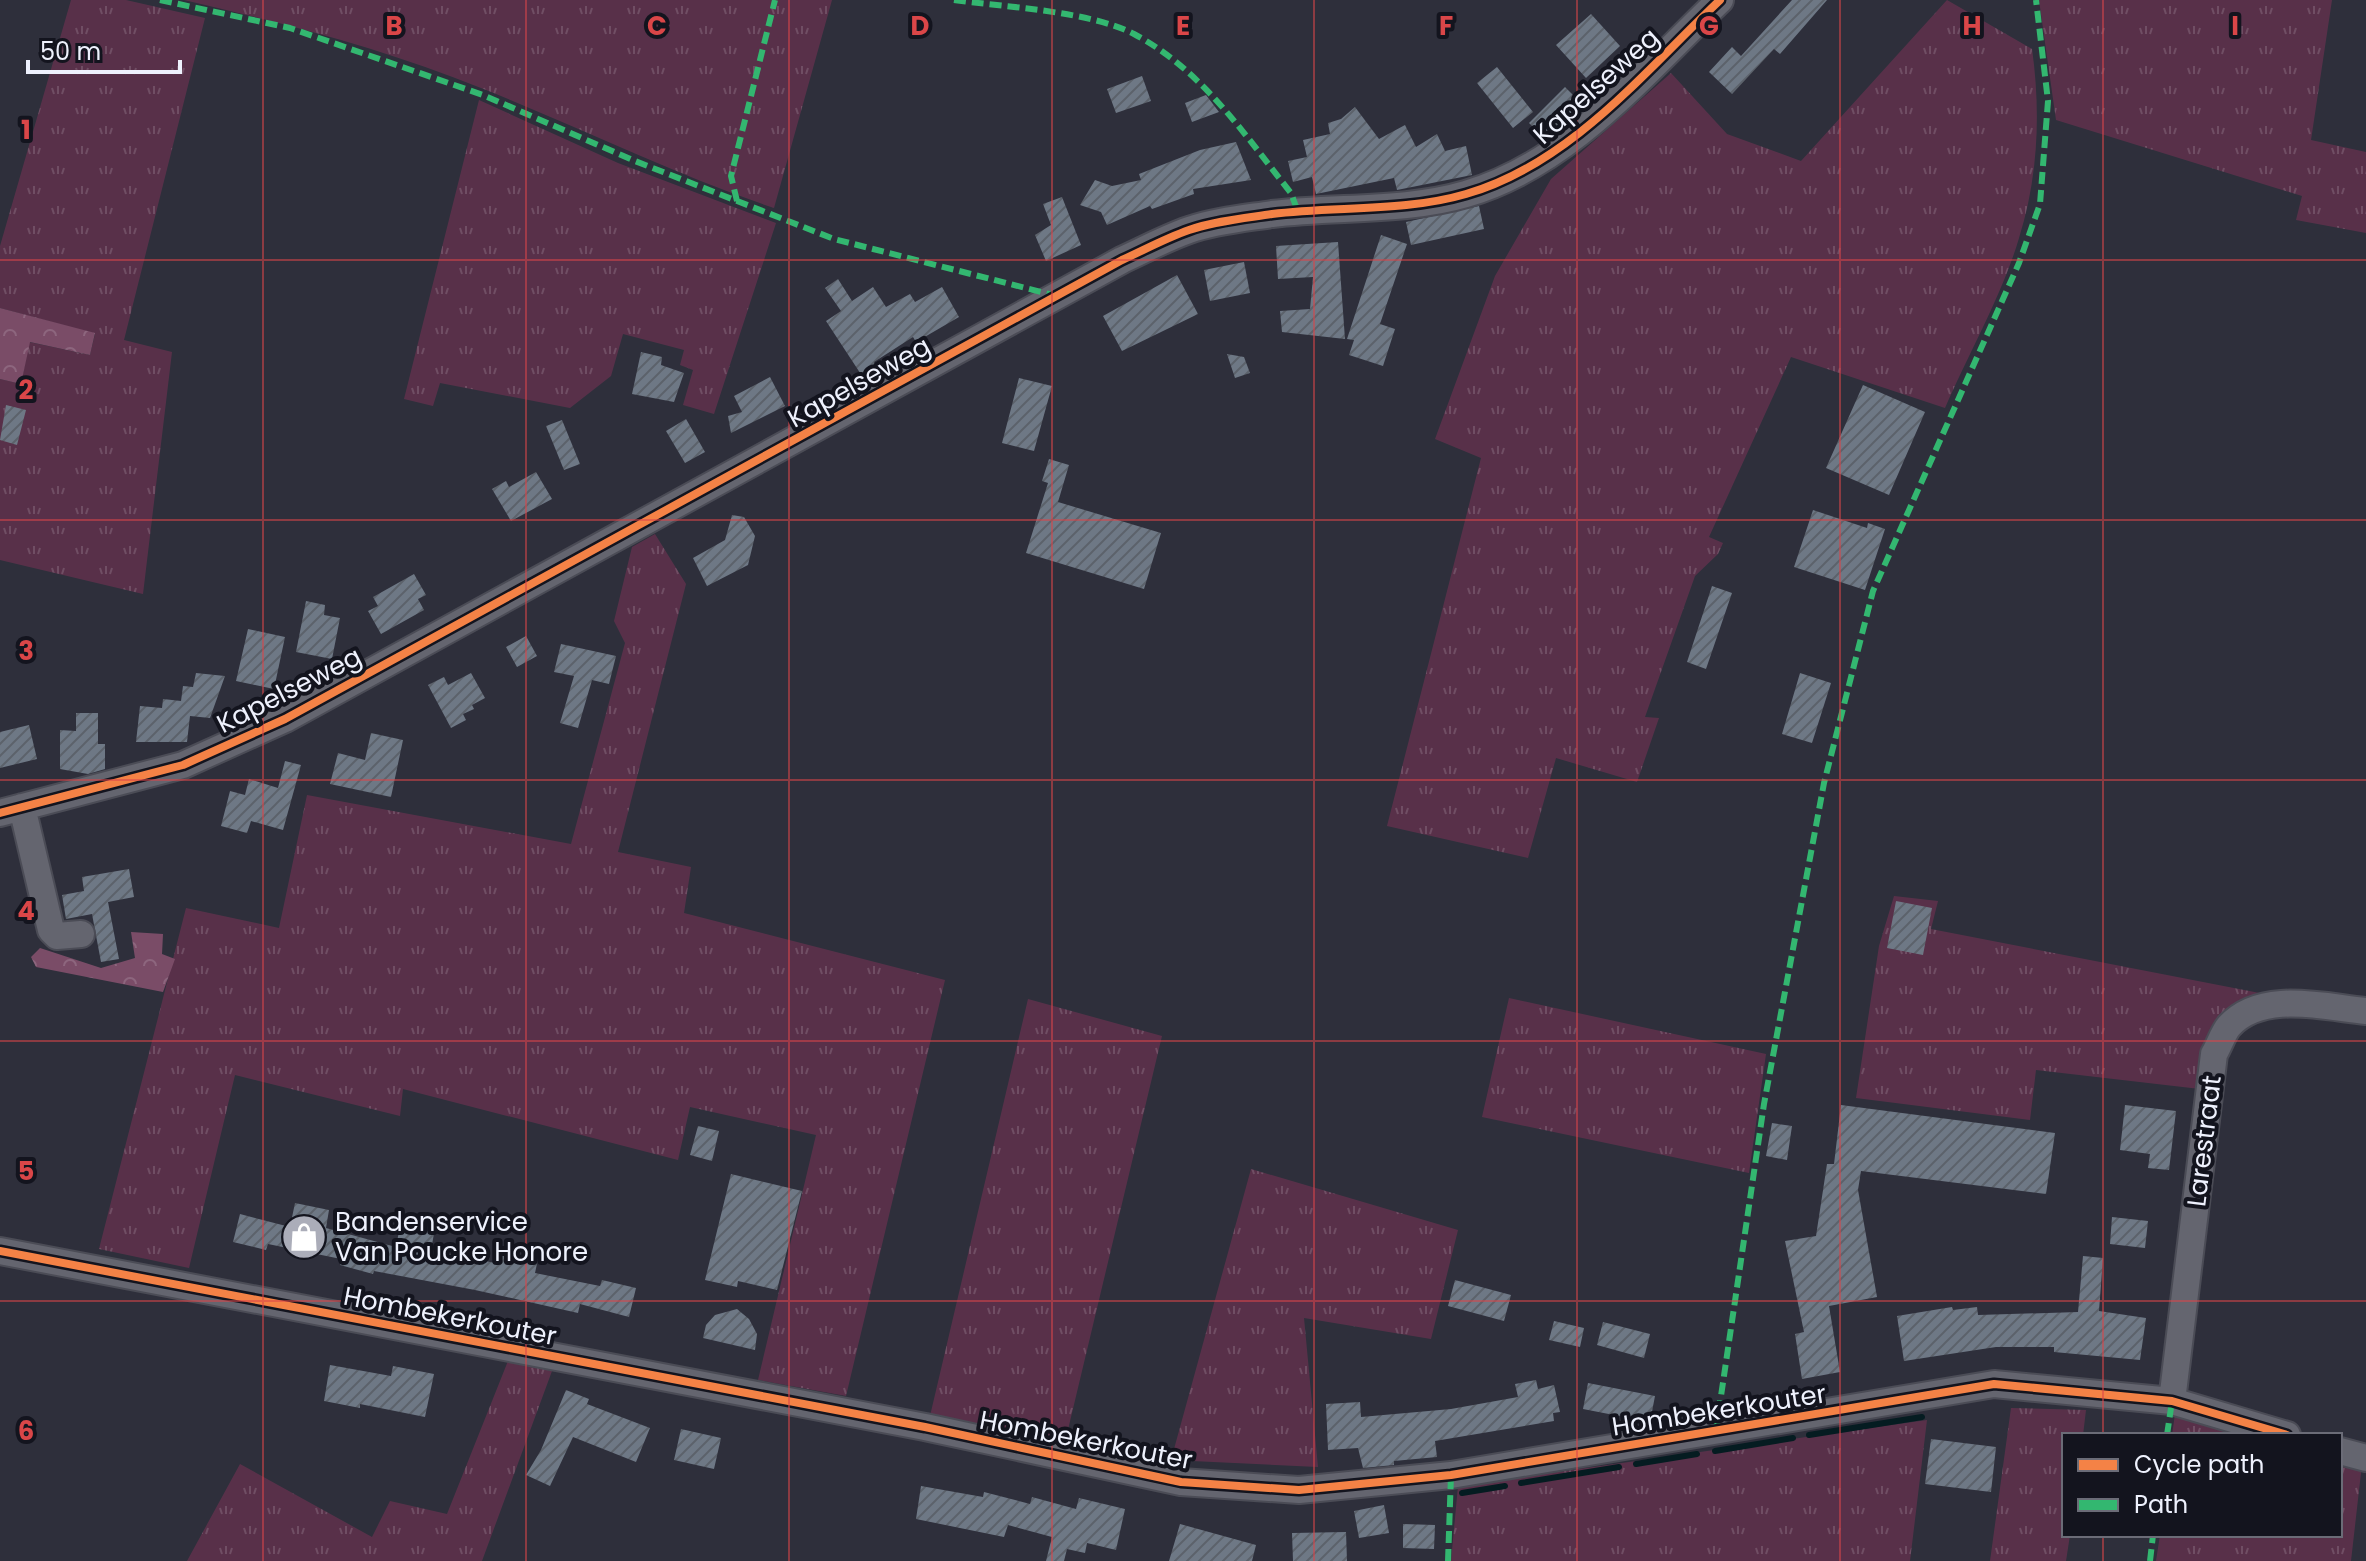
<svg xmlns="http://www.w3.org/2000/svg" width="2366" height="1561" font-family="Poppins,sans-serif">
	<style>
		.grass { fill: url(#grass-tufts) }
		.forest { fill: url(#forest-crowns) }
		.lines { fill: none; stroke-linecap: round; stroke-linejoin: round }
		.stream { stroke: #051c21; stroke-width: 6 }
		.building { fill: url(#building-hatch) }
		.minor-casing { stroke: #4b4c56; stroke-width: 30 }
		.minor { stroke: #64656f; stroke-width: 26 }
		.quiet { stroke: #33b770; stroke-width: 6; stroke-dasharray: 12 6; stroke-linecap: butt }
		.cycleway-casing { stroke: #13141e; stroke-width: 13 }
		.cycleway { stroke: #f48246; stroke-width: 8 }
		.grid { fill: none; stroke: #da4648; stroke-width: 2; stroke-opacity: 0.55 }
		.labels { text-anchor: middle; stroke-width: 8; stroke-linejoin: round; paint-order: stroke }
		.street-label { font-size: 26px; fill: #eef1fd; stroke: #13141e }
		.poi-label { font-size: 26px; fill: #eef1fd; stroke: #13141e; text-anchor: start }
		.grid-label { font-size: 26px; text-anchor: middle; font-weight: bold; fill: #da4648; stroke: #13141e; stroke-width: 8; stroke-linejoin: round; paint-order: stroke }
	</style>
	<defs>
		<pattern id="grass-tufts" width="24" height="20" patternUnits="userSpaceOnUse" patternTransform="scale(2)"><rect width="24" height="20" fill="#583049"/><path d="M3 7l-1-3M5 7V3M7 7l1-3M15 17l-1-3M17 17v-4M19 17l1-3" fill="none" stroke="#704e64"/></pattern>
		<pattern id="forest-crowns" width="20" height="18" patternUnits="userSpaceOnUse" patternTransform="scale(2)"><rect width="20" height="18" fill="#7a4c67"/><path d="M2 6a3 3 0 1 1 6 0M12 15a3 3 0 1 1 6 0" fill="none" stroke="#8d667e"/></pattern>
		<pattern id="building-hatch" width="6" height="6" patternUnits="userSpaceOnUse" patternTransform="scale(2)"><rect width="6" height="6" fill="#6e7885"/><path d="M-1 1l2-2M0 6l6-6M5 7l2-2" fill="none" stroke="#5c626b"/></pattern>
	</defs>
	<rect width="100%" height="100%" fill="#2e2f3b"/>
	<path class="grass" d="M 71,0 L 126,0 L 205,18 L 124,340 L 172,352 L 143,594 L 0,560 L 0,379 L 21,384 L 29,342 L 90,355 L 95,334 L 0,308 L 0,246 Z
		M 184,0 L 832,0 L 774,208 C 673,174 579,127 481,88 C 385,49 284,23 184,0 Z
		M 1947,0 L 2032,49 C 2041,112 2038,178 2019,238 C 2003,293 1968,355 1945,408 L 1791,357 L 1709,537 L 1723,543 L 1718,554 L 1695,576 L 1645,717 L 1659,718 L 1637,782 L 1556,758 L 1528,858 L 1387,826 L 1481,458 L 1435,439 L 1495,276 L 1551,179 L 1671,73 L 1727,134 L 1801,161 Z
		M 2039,0 L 2332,0 L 2311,140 L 2366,152 L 2366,233 L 2296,220 L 2302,196 L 2056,120 Z
		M 479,100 L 618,163 L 776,223 L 714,414 L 683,405 L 693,370 L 680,365 L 684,350 L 623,334 L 611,376 L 570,408 L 440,383 L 433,406 L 404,399 Z
		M 655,534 L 686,584 L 618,852 L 691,867 L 684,913 L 945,980 L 846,1396 L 758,1380 L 816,1135 L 690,1107 L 678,1160 L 403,1089 L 400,1116 L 235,1075 L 189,1268 L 99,1249 L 186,908 L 279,928 L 307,795 L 571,844 L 625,643 L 614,621 L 632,547 Z
		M 1894,896 L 1938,901 L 1931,929 L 2275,996 L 2250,1005 L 2200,1089 L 2036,1070 L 2030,1120 L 1856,1098 L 1879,946 Z
		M 1509,998 L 1766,1054 L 1749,1173 L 1482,1117 Z
		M 1028,999 L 1162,1036 L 1066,1438 L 930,1416 Z
		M 1251,1169 L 1458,1230 L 1431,1339 L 1304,1318 L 1318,1467 L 1171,1460 Z
		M 508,1361 L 552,1371 L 482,1561 L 187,1561 L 240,1464 L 372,1537 L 390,1501 L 447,1514 Z
		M 2011,1408 L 2086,1410 L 2083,1435 L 2064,1435 L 2064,1535 L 2070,1535 L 2066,1561 L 1990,1561 Z
		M 2175,1414 L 2254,1435 L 2172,1435 Z
		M 1927,1420 L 1910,1561 L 1451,1561 L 1458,1486 Z
		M 2340,1458 L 2362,1464 L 2351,1561 L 2156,1561 L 2160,1535 L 2340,1535 Z"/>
	<path class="forest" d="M 0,308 L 95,333 L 90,355 L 30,342 L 21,384 L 0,379 Z
		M 131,932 L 163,934 L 162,954 L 175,959 L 163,992 L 36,967 L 31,957 L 40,948 L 101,968 L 135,958 Z"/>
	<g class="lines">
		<path class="stream" d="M 1809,1435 L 1922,1417
			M 1715,1451 L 1793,1438
			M 1636,1464 L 1697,1454
			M 1521,1483 L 1619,1467
			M 1462,1493 L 1505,1486"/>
	</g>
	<path class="building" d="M 1792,0 L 1827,0 L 1780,54 L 1774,49 L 1732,94 L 1709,72 L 1732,47 L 1741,56 Z
		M 1591,14 L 1620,46 L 1586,78 L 1556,45 Z
		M 1497,67 L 1533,112 L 1513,128 L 1477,83 Z
		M 1142,76 L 1151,101 L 1116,113 L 1107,89 Z
		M 1565,87 L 1582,104 L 1544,138 L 1529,123 Z
		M 1206,95 L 1219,112 L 1192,122 L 1185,103 Z
		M 1355,107 L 1379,139 L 1405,125 L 1416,147 L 1437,134 L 1445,151 L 1466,146 L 1472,175 L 1397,190 L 1394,178 L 1316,194 L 1312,177 L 1293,182 L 1288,161 L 1307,157 L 1303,140 L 1330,134 L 1328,123 L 1341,119 Z
		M 1236,142 L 1251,180 L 1193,189 L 1194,194 L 1152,209 L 1150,206 L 1107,225 L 1101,212 L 1080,205 L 1095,180 L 1112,186 L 1141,180 L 1139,174 L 1200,150 Z
		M 1062,197 L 1081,245 L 1046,261 L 1035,235 L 1051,225 L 1043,204 Z
		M 1479,206 L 1484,229 L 1411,245 L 1406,222 Z
		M 1381,235 L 1407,244 L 1380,324 L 1395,329 L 1383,366 L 1349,355 L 1354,340 L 1347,339 Z
		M 1338,242 L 1345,339 L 1282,332 L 1280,311 L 1310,309 L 1313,277 L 1278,279 L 1276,246 Z
		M 1244,262 L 1250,293 L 1210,301 L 1204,270 Z
		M 1177,275 L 1198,314 L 1122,351 L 1103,316 Z
		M 838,279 L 852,301 L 873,287 L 886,307 L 910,294 L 915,302 L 942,287 L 959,317 L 916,342 L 913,337 L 874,362 L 881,374 L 866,382 L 826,321 L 841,311 L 825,288 Z
		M 641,352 L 662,357 L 661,365 L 684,373 L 674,402 L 632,394 Z
		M 1227,354 L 1244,357 L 1250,373 L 1235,378 Z
		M 770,377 L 785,406 L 731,433 L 728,416 L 742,412 L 734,396 Z
		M 1019,378 L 1052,386 L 1034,451 L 1002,443 Z
		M 1863,385 L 1925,412 L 1889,495 L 1826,468 Z
		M 6,405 L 26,410 L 17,445 L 0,440 Z
		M 686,419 L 705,452 L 685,463 L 666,431 Z
		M 562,420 L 580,464 L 564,470 L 546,426 Z
		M 1049,459 L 1069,465 L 1058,502 L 1161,533 L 1144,589 L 1026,553 L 1048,483 L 1042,481 Z
		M 536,472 L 552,499 L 511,521 L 492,489 L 506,481 L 509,487 Z
		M 1813,510 L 1867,528 L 1868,523 L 1885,529 L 1865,590 L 1794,567 Z
		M 732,515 L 744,517 L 755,536 L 748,565 L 707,586 L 693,558 L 725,540 Z
		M 414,574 L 426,595 L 418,599 L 424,610 L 381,634 L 368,611 L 378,606 L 373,597 Z
		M 1712,586 L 1732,593 L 1706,669 L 1687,662 Z
		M 306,601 L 325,605 L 324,615 L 340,618 L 332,659 L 296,652 Z
		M 248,629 L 285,637 L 274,689 L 236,681 Z
		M 526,636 L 537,656 L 517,667 L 506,647 Z
		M 561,644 L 616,656 L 609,684 L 592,680 L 578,728 L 560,723 L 574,676 L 554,672 Z
		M 196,673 L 225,676 L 210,718 L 190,716 L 187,742 L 136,742 L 140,706 L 162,708 L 163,699 L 181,701 L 183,686 L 193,687 Z
		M 471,673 L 485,698 L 472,705 L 474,709 L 463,714 L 466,720 L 451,728 L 428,685 L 444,677 L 448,685 Z
		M 1800,673 L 1831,683 L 1812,743 L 1782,734 Z
		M 76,713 L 98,713 L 98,744 L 105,744 L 105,769 L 88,774 L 60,769 L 60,730 L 76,731 Z
		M 29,725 L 37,759 L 0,768 L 0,732 Z
		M 371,733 L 403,740 L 391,797 L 330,784 L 338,753 L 365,760 Z
		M 285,761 L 301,765 L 283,830 L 251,821 L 247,833 L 221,826 L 230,791 L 245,795 L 249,779 L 278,788 Z
		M 129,869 L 134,897 L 108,902 L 119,959 L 101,962 L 92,914 L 66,919 L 62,895 L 84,891 L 82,877 Z
		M 1896,901 L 1932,908 L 1923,955 L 1887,948 Z
		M 1841,1105 L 2055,1133 L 2046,1194 L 1861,1171 L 1858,1190 L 1877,1297 L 1829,1306 L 1840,1372 L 1802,1379 L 1795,1334 L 1804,1332 L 1785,1241 L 1816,1236 L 1827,1164 L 1834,1164 Z
		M 2125,1105 L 2176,1111 L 2169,1170 L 2148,1168 L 2150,1154 L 2120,1150 Z
		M 1772,1123 L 1792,1126 L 1787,1160 L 1766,1156 Z
		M 698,1126 L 719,1131 L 712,1161 L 690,1155 Z
		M 731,1174 L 802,1191 L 777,1290 L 738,1281 L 737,1287 L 705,1280 Z
		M 295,1203 L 329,1210 L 326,1228 L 396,1247 L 401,1221 L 435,1228 L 431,1250 L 500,1264 L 503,1251 L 538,1259 L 535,1273 L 600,1286 L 602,1280 L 636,1288 L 629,1317 L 580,1304 L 578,1313 L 475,1290 L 374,1271 L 373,1274 L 340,1265 L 341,1259 L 268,1244 L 266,1250 L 233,1242 L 240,1214 L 290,1227 Z
		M 2112,1217 L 2148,1221 L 2145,1248 L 2110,1244 Z
		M 2083,1256 L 2103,1258 L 2099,1311 L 2146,1318 L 2140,1360 L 2054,1352 L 2054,1347 L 1996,1347 L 1904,1361 L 1897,1316 L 1952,1307 L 1953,1310 L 1977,1307 L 1978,1315 L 2078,1312 Z
		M 1455,1280 L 1511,1295 L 1504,1321 L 1448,1306 Z
		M 737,1309 L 749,1319 L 757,1334 L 755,1350 L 703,1338 L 706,1325 L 715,1315 Z
		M 1554,1321 L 1584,1328 L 1580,1347 L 1549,1340 Z
		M 1603,1322 L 1650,1334 L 1644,1358 L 1597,1345 Z
		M 330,1365 L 391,1376 L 393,1366 L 434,1374 L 425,1417 L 360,1404 L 360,1408 L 324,1401 Z
		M 1536,1380 L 1538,1389 L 1554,1385 L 1560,1412 L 1553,1413 L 1554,1421 L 1435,1441 L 1437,1457 L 1394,1461 L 1394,1465 L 1363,1468 L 1358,1448 L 1328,1450 L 1326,1404 L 1360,1402 L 1361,1417 L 1451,1409 L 1518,1397 L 1515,1384 Z
		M 1588,1383 L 1655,1396 L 1650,1422 L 1583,1409 Z
		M 566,1390 L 589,1399 L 587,1404 L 650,1428 L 636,1462 L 573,1437 L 550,1486 L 526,1475 L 541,1450 Z
		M 681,1429 L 721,1438 L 714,1469 L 674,1460 Z
		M 1931,1439 L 1996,1447 L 1991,1492 L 1925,1484 Z
		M 921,1486 L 983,1497 L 984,1492 L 1030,1504 L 1032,1497 L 1076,1509 L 1079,1498 L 1125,1509 L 1116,1550 L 1087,1543 L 1085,1553 L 1067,1549 L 1064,1561 L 1046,1561 L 1052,1537 L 1008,1525 L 1004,1537 L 916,1519 Z
		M 1384,1505 L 1389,1533 L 1359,1538 L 1354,1511 Z
		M 1180,1524 L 1256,1545 L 1252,1561 L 1169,1561 Z
		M 1403,1524 L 1435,1525 L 1434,1549 L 1403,1548 Z
		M 1346,1532 L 1347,1561 L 1293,1561 L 1292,1533 Z"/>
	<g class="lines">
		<g class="minor-casing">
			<path id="minor" d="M 22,807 L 51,930 L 57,936 L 81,934
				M 0,813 L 183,765 L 285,719 L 1122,260 C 1144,250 1166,238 1189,230 C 1214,221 1246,218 1272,214 C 1336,206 1405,212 1466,194 C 1570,164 1644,72 1720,0
				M 0,1251 L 925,1427 L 1181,1482 L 1299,1490 L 1451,1475 L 1994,1384 L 2172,1401 L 2287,1435
				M 2172,1401 L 2214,1054 C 2219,1046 2223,1033 2229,1026 C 2262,990 2324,1007 2366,1011
				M 2340,1451 L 2366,1458"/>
		</g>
		<use href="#minor" class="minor"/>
		<path class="quiet" d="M 160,0 L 290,28 L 483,95 L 635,161 L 834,239 L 1057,296
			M 954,0 C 1004,7 1090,11 1134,34 C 1202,70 1244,134 1291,193 L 1298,212
			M 737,201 L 731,176 L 775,0
			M 1716,1430 L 1764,1104 L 1824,783 L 1873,591 L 2019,263 L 2040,204 L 2048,101 L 2036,0
			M 2167,1435 L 2172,1401
			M 1448,1561 L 1451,1475
			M 2150,1561 L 2153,1535"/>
		<g class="cycleway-casing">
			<path id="cycleway" d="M 0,813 L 183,765 L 285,719 L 1122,260 C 1144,250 1166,238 1189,230 C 1214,221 1246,218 1272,214 C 1336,206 1405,212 1466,194 C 1570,164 1644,72 1720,0
				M 0,1251 L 925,1427 L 1181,1482 L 1299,1490 L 1451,1475 L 1994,1384 L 2172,1401 L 2287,1435"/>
		</g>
		<use href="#cycleway" class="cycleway"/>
	</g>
	<path class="grid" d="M 263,0 L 263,1561M 526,0 L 526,1561M 789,0 L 789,1561M 1052,0 L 1052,1561M 1314,0 L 1314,1561M 1577,0 L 1577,1561M 1840,0 L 1840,1561M 2103,0 L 2103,1435M 0,260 L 2366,260M 0,520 L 2366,520M 0,780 L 2366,780M 0,1041 L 2366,1041M 0,1301 L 2366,1301M 2103,1535 L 2103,1561"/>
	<defs>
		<g id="shop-disc" transform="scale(2.3)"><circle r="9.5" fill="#abadb9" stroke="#13141e"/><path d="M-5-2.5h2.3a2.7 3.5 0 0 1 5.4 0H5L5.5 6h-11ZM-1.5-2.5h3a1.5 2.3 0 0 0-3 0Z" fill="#fff"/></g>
	</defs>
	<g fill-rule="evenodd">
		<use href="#shop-disc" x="304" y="1237"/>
	</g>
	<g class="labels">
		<g class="street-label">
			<text transform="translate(1596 86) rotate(-42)" y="9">Kapelseweg</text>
			<text transform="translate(859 382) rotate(-29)" y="9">Kapelseweg</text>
			<text transform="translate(289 690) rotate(-27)" y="9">Kapelseweg</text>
			<text transform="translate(2204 1141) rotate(-83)" y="9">Larestraat</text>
			<text transform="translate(450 1316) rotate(11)" y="9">Hombekerkouter</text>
			<text transform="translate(1719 1410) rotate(-9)" y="9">Hombekerkouter</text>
			<text transform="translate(1086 1440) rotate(11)" y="9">Hombekerkouter</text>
		</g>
		<g class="poi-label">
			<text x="335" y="1231">Bandenservice<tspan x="335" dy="30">Van Poucke Honore</tspan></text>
		</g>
	</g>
	<g class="grid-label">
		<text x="394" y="35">B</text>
		<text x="657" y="35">C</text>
		<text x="920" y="35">D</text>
		<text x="1183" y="35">E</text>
		<text x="1446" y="35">F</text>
		<text x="1709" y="35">G</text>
		<text x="1972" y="35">H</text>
		<text x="2235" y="35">I</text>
		<text x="26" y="139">1</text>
		<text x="26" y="399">2</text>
		<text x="26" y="660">3</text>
		<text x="26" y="920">4</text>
		<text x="26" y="1180">5</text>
		<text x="26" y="1440">6</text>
	</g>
	<rect x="2062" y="1433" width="280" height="104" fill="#13141e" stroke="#6b6c77" stroke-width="2"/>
	<rect x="2078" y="1459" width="40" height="12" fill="#f48246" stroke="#6b6c77" stroke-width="2"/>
	<text x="2134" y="1473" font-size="24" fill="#eef1fd">Cycle path</text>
	<rect x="2078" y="1499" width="40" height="12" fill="#33b770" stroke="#6b6c77" stroke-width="2"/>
	<text x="2134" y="1513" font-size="24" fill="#eef1fd">Path</text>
	<path d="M28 60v12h152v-12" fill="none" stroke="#eef1fd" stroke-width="4"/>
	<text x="40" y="60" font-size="24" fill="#eef1fd" stroke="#13141e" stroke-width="6" paint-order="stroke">50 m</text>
</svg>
